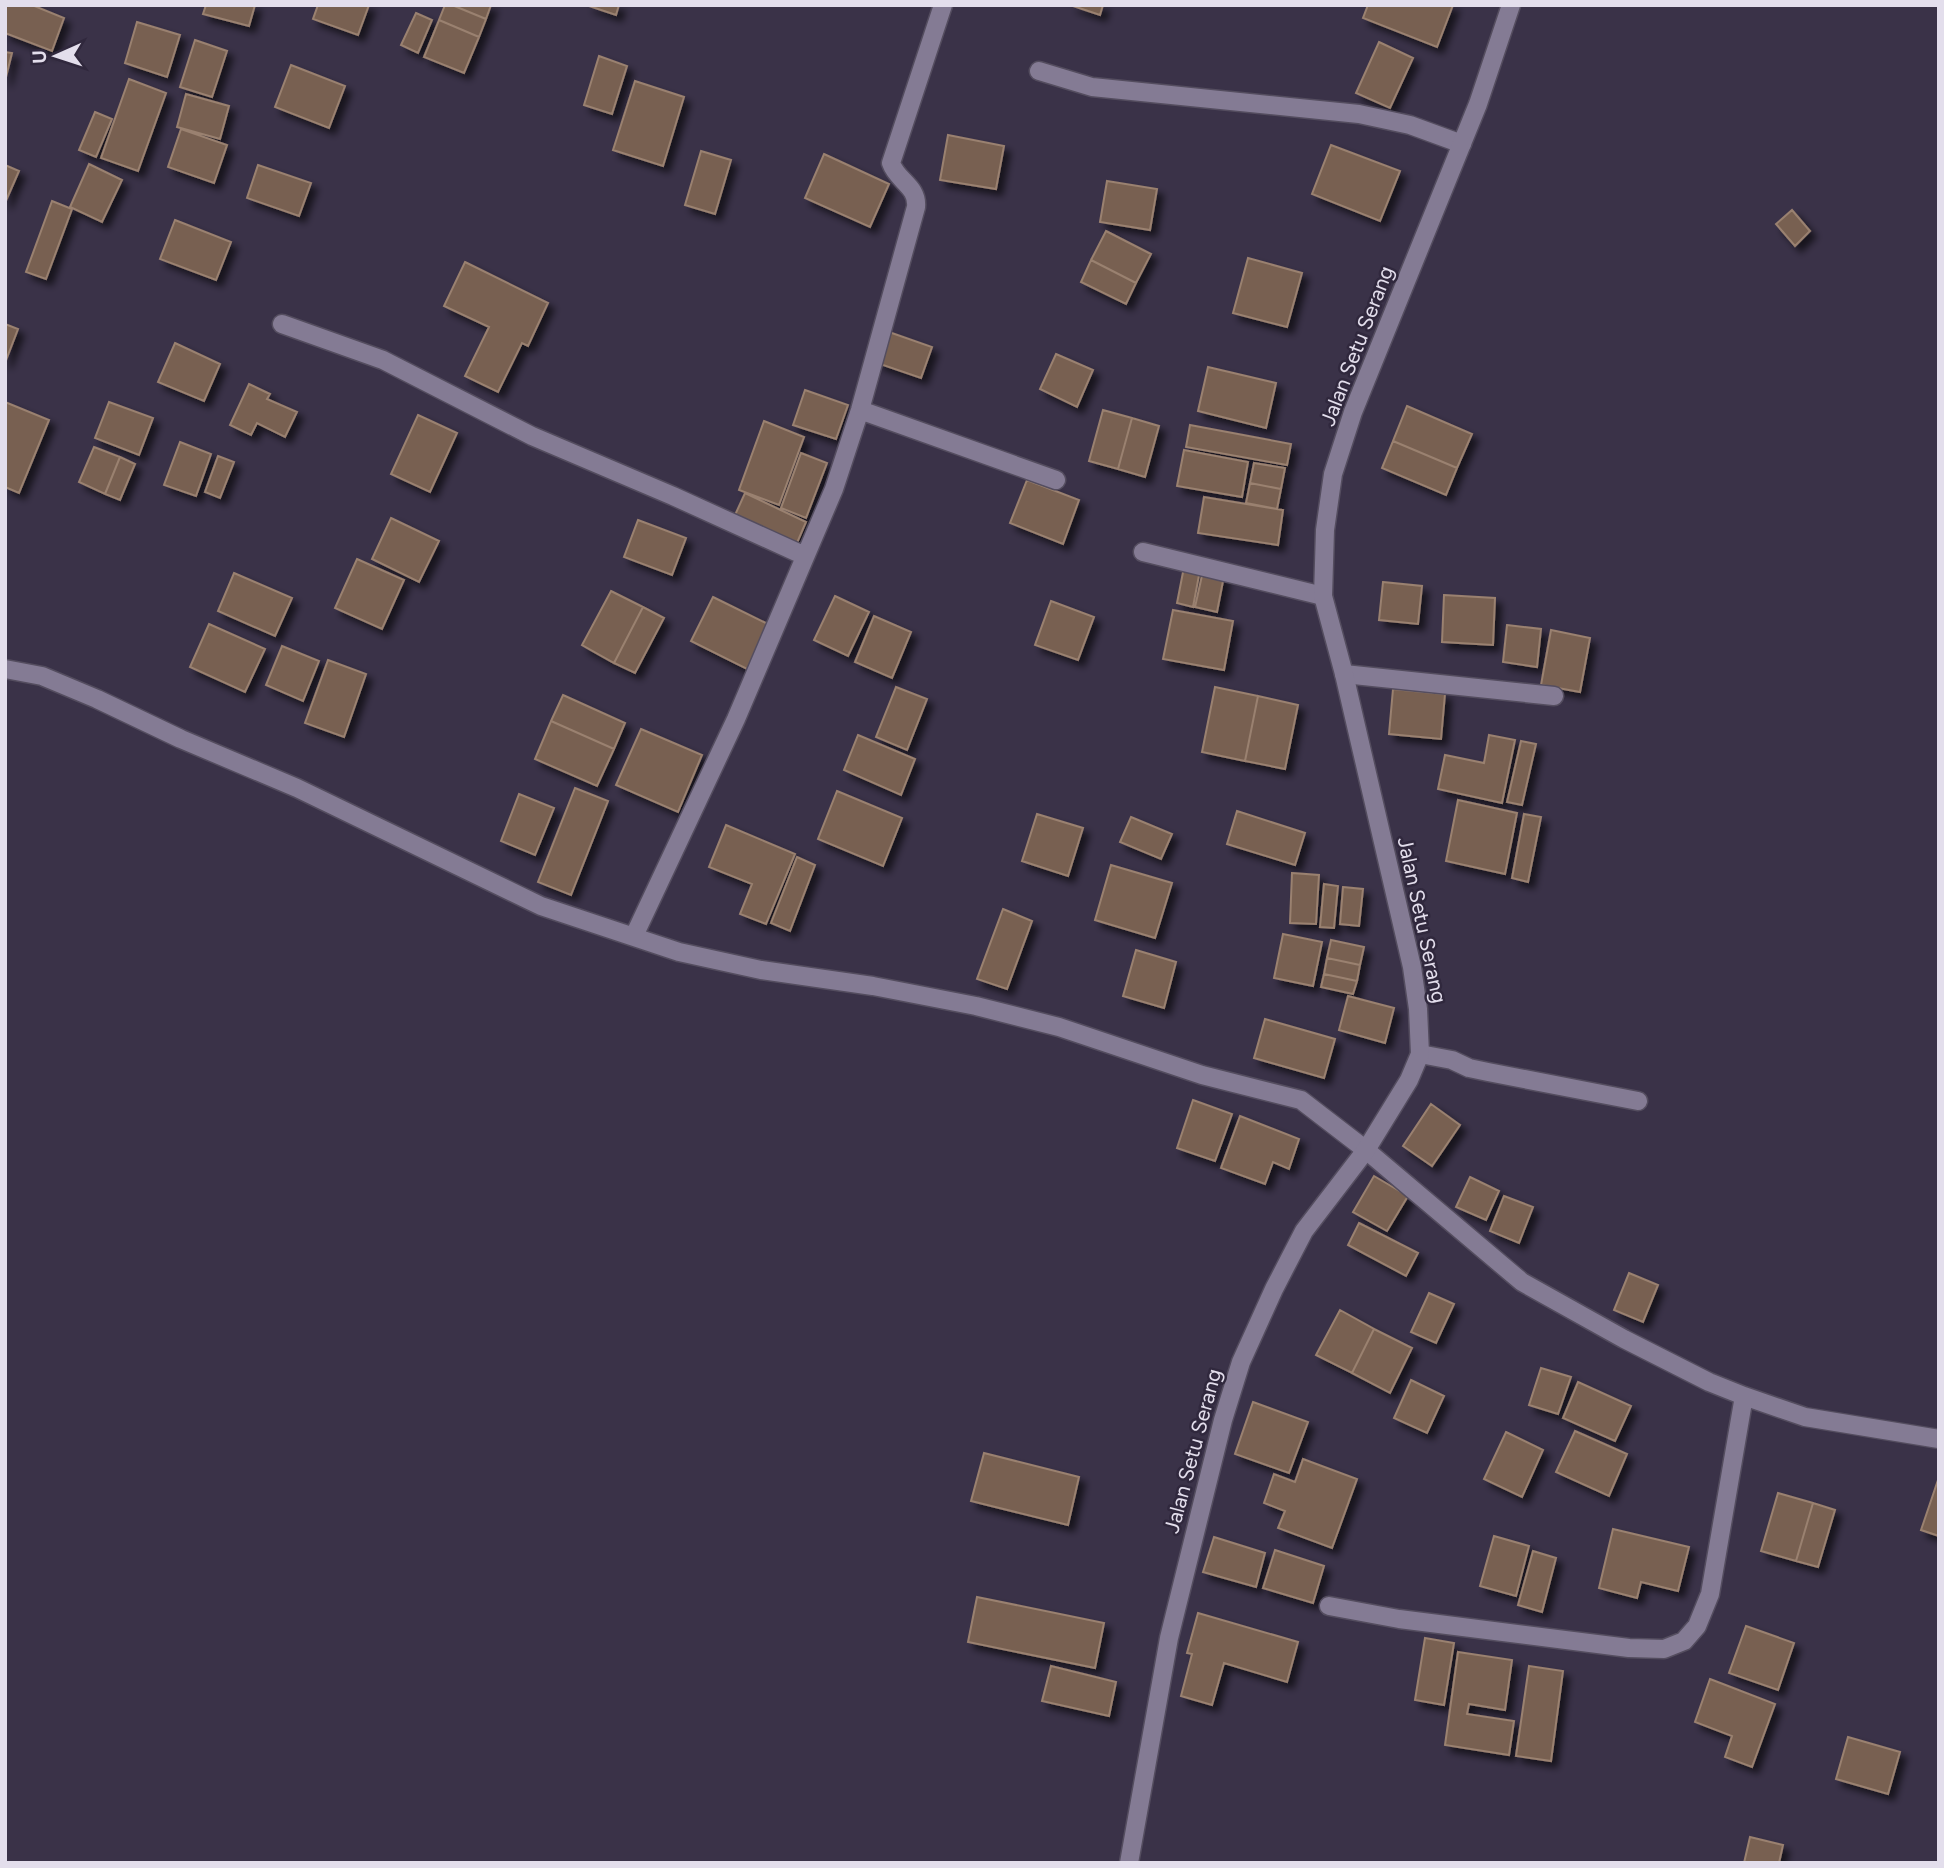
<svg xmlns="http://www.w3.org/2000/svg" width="1944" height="1868" font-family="Figtree,sans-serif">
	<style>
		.building { fill: #786151; stroke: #9a8170; stroke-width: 2; filter: url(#shadow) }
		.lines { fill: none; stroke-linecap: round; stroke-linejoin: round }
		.service-casing { stroke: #544d5f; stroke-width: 21 }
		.minor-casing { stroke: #544d5f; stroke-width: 21 }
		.tertiary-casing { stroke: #544d5f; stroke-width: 21 }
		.service { stroke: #847b94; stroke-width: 18 }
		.minor { stroke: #847b94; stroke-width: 18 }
		.tertiary { stroke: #847b94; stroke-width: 18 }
		.labels { text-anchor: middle; stroke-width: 5; stroke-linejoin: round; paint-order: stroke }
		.street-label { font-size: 21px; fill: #e3deec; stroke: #30283d }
	</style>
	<defs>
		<filter id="shadow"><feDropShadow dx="6" dy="6" stdDeviation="3.5" flood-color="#0009"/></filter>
	</defs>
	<rect width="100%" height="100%" fill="#3a3248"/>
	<path class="building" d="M 5,5 L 32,5 L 64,18 L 52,51 L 5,33 Z
		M 206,5 L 255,5 L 249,26 L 203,14 Z
		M 318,5 L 369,5 L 358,35 L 313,19 Z
		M 445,5 L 452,5 L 486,19 L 479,37 L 439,20 Z
		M 452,5 L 491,5 L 486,19 Z
		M 586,5 L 619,5 L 616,15 Z
		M 1070,5 L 1103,5 L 1100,15 Z
		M 1368,5 L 1453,5 L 1437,47 L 1363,18 Z
		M 416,13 L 432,20 L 418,53 L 401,45 Z
		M 439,20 L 479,37 L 464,73 L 424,57 Z
		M 137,22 L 180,35 L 167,77 L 125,63 Z
		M 195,40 L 227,51 L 212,97 L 180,87 Z
		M 1379,42 L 1413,58 L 1390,108 L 1356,93 Z
		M 5,52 L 12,53 L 5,81 Z
		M 599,56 L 627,66 L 612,114 L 584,105 Z
		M 291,65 L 345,86 L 329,128 L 275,107 Z
		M 129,79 L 166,93 L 138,171 L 101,158 Z
		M 635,81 L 684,97 L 663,166 L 613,150 Z
		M 186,94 L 229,106 L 220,139 L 177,127 Z
		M 95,112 L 112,119 L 96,157 L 79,150 Z
		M 181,129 L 227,145 L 214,183 L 168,167 Z
		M 948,135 L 1004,146 L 996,189 L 940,180 Z
		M 1331,145 L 1400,171 L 1380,221 L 1312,194 Z
		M 701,151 L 731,160 L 715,214 L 685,205 Z
		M 824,154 L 889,184 L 870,227 L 805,198 Z
		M 89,164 L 122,180 L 102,222 L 70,207 Z
		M 5,165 L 19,171 L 5,203 Z
		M 258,165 L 311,183 L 299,216 L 247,198 Z
		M 1107,181 L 1157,189 L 1150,230 L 1100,222 Z
		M 52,201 L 72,209 L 46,279 L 26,272 Z
		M 1792,210 L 1810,231 L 1795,246 L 1776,224 Z
		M 175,220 L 231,242 L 216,280 L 160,259 Z
		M 1106,231 L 1151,254 L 1136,283 L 1091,260 Z
		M 1248,258 L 1302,273 L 1287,327 L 1233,313 Z
		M 1091,260 L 1136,283 L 1126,304 L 1081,282 Z
		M 465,262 L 548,303 L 528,346 L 522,343 L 498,392 L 465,376 L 489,327 L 444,306 Z
		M 5,324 L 18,329 L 5,363 Z
		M 889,332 L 932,347 L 921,378 L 877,363 Z
		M 175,343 L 220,364 L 204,401 L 158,382 Z
		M 1056,354 L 1093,370 L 1077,407 L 1040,389 Z
		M 1208,367 L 1276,383 L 1266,428 L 1198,411 Z
		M 249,384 L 270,394 L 267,399 L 297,412 L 285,437 L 257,423 L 251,435 L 230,425 Z
		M 805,390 L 848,405 L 836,439 L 793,425 Z
		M 5,402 L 49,420 L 19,493 L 5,487 Z
		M 109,402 L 153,418 L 139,455 L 95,438 Z
		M 1407,406 L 1472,434 L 1457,468 L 1393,441 Z
		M 1103,410 L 1132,418 L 1118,469 L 1089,461 Z
		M 418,415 L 457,433 L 430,492 L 391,474 Z
		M 1132,418 L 1159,426 L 1145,477 L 1118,469 Z
		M 764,421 L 804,437 L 779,505 L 739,490 Z
		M 1190,425 L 1291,444 L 1287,465 L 1186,447 Z
		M 1393,441 L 1457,468 L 1446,495 L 1382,468 Z
		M 180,442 L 211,454 L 196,496 L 164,485 Z
		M 94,447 L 120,457 L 105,494 L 79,482 Z
		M 1184,450 L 1248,462 L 1242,497 L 1177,486 Z
		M 801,453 L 827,463 L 806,518 L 781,508 Z
		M 218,456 L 234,462 L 220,498 L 205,492 Z
		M 120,457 L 135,464 L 120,500 L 105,494 Z
		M 1254,463 L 1285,468 L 1281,489 L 1250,483 Z
		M 1027,480 L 1079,500 L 1063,544 L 1010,523 Z
		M 1250,483 L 1281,489 L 1277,509 L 1246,503 Z
		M 745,493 L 806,522 L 797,543 L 735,515 Z
		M 1204,497 L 1283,510 L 1278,545 L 1198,533 Z
		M 391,518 L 439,541 L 419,582 L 372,559 Z
		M 638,520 L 686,538 L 672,575 L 624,557 Z
		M 357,559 L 404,580 L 382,629 L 335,608 Z
		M 1184,567 L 1200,570 L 1193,607 L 1177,603 Z
		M 1203,571 L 1224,576 L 1217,612 L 1195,607 Z
		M 234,573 L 292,598 L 275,636 L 218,611 Z
		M 1383,582 L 1422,586 L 1418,624 L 1379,620 Z
		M 611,591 L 643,607 L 614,663 L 582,645 Z
		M 1444,595 L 1495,598 L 1493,645 L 1442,642 Z
		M 835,596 L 869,612 L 848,656 L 814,640 Z
		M 713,597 L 770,625 L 749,670 L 691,641 Z
		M 1051,601 L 1094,617 L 1078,660 L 1035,645 Z
		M 643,607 L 664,618 L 635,673 L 614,663 Z
		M 1173,610 L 1233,621 L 1224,670 L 1163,659 Z
		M 874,616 L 911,632 L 892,678 L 855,662 Z
		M 209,624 L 265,649 L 245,692 L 190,667 Z
		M 1507,625 L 1541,629 L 1537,667 L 1503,662 Z
		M 1551,630 L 1590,638 L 1580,692 L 1541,685 Z
		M 282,646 L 319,661 L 303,701 L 266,685 Z
		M 328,660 L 366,674 L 344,737 L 305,723 Z
		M 896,687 L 927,699 L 907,750 L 876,737 Z
		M 1215,687 L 1258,696 L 1245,761 L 1202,752 Z
		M 1393,689 L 1445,694 L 1441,739 L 1389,734 Z
		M 563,695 L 625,723 L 614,749 L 551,721 Z
		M 1258,696 L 1298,705 L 1285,769 L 1245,761 Z
		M 551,721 L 614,749 L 597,786 L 535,759 Z
		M 641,729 L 702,755 L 678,812 L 616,785 Z
		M 858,735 L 915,759 L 901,795 L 844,770 Z
		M 1489,735 L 1515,740 L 1502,803 L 1438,789 L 1445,755 L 1484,763 Z
		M 1521,741 L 1536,744 L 1522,805 L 1507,802 Z
		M 575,788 L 608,801 L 571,895 L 538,882 Z
		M 837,791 L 902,818 L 883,866 L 818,839 Z
		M 519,794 L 554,808 L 535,855 L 501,841 Z
		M 1458,800 L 1517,813 L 1505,874 L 1446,861 Z
		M 1237,811 L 1305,833 L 1295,865 L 1227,844 Z
		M 1037,814 L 1083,828 L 1068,876 L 1022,861 Z
		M 1524,814 L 1541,817 L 1528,882 L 1512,878 Z
		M 1131,817 L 1172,834 L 1161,859 L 1120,842 Z
		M 726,825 L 795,854 L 766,924 L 740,914 L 752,884 L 709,867 Z
		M 797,857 L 815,865 L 790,931 L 771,923 Z
		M 1111,865 L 1172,883 L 1155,938 L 1095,920 Z
		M 1292,873 L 1319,875 L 1316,924 L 1290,923 Z
		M 1324,884 L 1338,886 L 1334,928 L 1320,927 Z
		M 1343,887 L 1363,889 L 1359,926 L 1340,924 Z
		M 1003,909 L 1032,921 L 1007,989 L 977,979 Z
		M 1283,934 L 1322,942 L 1313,986 L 1274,978 Z
		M 1331,940 L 1364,947 L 1360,965 L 1327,958 Z
		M 1136,950 L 1176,962 L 1164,1008 L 1123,996 Z
		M 1327,958 L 1360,965 L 1357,981 L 1324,974 Z
		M 1324,974 L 1357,981 L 1353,994 L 1321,987 Z
		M 1348,996 L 1394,1008 L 1385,1043 L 1339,1030 Z
		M 1265,1019 L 1335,1039 L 1324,1078 L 1254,1058 Z
		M 1193,1100 L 1232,1114 L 1215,1161 L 1177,1148 Z
		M 1431,1104 L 1460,1125 L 1432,1166 L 1403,1146 Z
		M 1240,1116 L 1299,1139 L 1289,1169 L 1273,1162 L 1265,1184 L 1221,1168 Z
		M 1374,1176 L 1408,1196 L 1387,1231 L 1353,1212 Z
		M 1470,1177 L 1499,1191 L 1486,1220 L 1456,1207 Z
		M 1504,1196 L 1533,1207 L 1519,1243 L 1490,1231 Z
		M 1359,1223 L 1418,1253 L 1406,1276 L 1348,1245 Z
		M 1629,1273 L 1658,1285 L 1643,1322 L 1614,1310 Z
		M 1429,1293 L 1454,1304 L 1436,1343 L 1411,1332 Z
		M 1340,1310 L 1374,1329 L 1352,1373 L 1316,1355 Z
		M 1374,1329 L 1412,1348 L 1390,1393 L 1352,1373 Z
		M 1541,1368 L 1571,1377 L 1558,1414 L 1529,1405 Z
		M 1411,1380 L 1444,1396 L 1427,1433 L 1394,1418 Z
		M 1578,1382 L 1631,1406 L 1615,1441 L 1563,1418 Z
		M 1253,1402 L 1308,1422 L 1289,1473 L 1235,1454 Z
		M 1575,1431 L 1627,1454 L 1609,1496 L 1556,1472 Z
		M 1506,1432 L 1543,1450 L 1522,1497 L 1484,1479 Z
		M 984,1453 L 1079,1477 L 1068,1525 L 971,1501 Z
		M 1303,1459 L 1357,1479 L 1332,1548 L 1278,1528 L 1285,1511 L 1264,1503 L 1274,1474 L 1295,1482 Z
		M 1939,1477 L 1939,1536 L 1921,1530 Z
		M 1778,1493 L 1813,1503 L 1796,1561 L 1761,1551 Z
		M 1813,1503 L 1835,1510 L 1818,1567 L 1796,1561 Z
		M 1613,1529 L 1689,1547 L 1678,1591 L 1641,1582 L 1637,1598 L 1599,1588 Z
		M 1494,1536 L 1529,1546 L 1516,1596 L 1480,1586 Z
		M 1214,1537 L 1265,1553 L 1256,1587 L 1203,1572 Z
		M 1275,1550 L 1324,1566 L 1313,1603 L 1263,1588 Z
		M 1533,1551 L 1556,1558 L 1542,1612 L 1518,1605 Z
		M 977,1597 L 1104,1623 L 1095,1668 L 968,1642 Z
		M 1198,1613 L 1298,1642 L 1287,1682 L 1224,1663 L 1212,1705 L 1181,1696 L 1192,1654 L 1187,1653 Z
		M 1746,1626 L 1794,1643 L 1778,1690 L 1729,1673 Z
		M 1425,1638 L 1454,1643 L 1444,1705 L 1415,1700 Z
		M 1458,1652 L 1512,1660 L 1505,1710 L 1469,1704 L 1467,1714 L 1514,1721 L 1509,1755 L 1445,1745 Z
		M 1051,1666 L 1116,1682 L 1109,1716 L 1042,1701 Z
		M 1529,1666 L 1563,1671 L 1551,1761 L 1516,1756 Z
		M 1710,1679 L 1775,1704 L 1752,1767 L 1725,1757 L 1732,1736 L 1695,1722 Z
		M 1848,1737 L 1900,1752 L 1888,1794 L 1836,1779 Z
		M 1750,1837 L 1783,1845 L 1779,1863 L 1744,1863 Z"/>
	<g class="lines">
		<g class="service-casing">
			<path id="service" d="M 1143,552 L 1323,596"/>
		</g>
		<g class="minor-casing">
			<path id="minor" d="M 1039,71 L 1092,87 L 1359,114 L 1410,125 L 1462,144
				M 282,324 L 383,360 L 532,436 L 673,496 L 805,556
				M 860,410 L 1056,480
				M 5,669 L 42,676 L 97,699 L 181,739 L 297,788 L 541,906 L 679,952 L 761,970 L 873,986 L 976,1006 L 1059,1027 L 1202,1075 L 1301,1100 L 1366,1150 L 1522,1282 L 1624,1339 L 1709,1382 L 1744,1396 L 1805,1417 L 1939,1439
				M 1344,674 L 1554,696
				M 634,936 L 736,719 L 834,489 L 860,410 L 916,207 C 918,186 897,181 891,163 L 943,5
				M 1420,1054 L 1452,1060 L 1469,1068 L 1488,1072 L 1638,1101
				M 1329,1606 L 1399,1619 L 1629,1648 L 1664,1649 L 1684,1641 L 1697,1626 L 1710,1594 L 1744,1396"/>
		</g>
		<g class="tertiary-casing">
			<path id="tertiary" d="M 1129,1863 L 1169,1638 L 1223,1420 L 1241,1362 L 1274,1289 L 1304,1231 L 1366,1150 L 1409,1080 L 1420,1054 L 1418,1009 L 1412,967 L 1344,674 L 1323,596 L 1325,530 L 1333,474 L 1353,412 L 1478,104 L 1511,5"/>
		</g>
		<use href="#service" class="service"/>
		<use href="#minor" class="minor"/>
		<use href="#tertiary" class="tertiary"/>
	</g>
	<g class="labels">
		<g class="street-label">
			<text transform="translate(1357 346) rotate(-69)" y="7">Jalan Setu Serang</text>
			<text transform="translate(1422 920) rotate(78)" y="7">Jalan Setu Serang</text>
			<text transform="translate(1193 1451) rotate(-75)" y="7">Jalan Setu Serang</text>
		</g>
	</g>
	<rect width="1944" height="1868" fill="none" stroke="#e3deec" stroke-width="14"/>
	<g transform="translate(56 56) rotate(267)" stroke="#30283d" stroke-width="5" paint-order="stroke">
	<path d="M0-5L12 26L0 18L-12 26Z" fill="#e3deec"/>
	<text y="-10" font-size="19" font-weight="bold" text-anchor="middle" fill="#e3deec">U</text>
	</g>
</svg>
